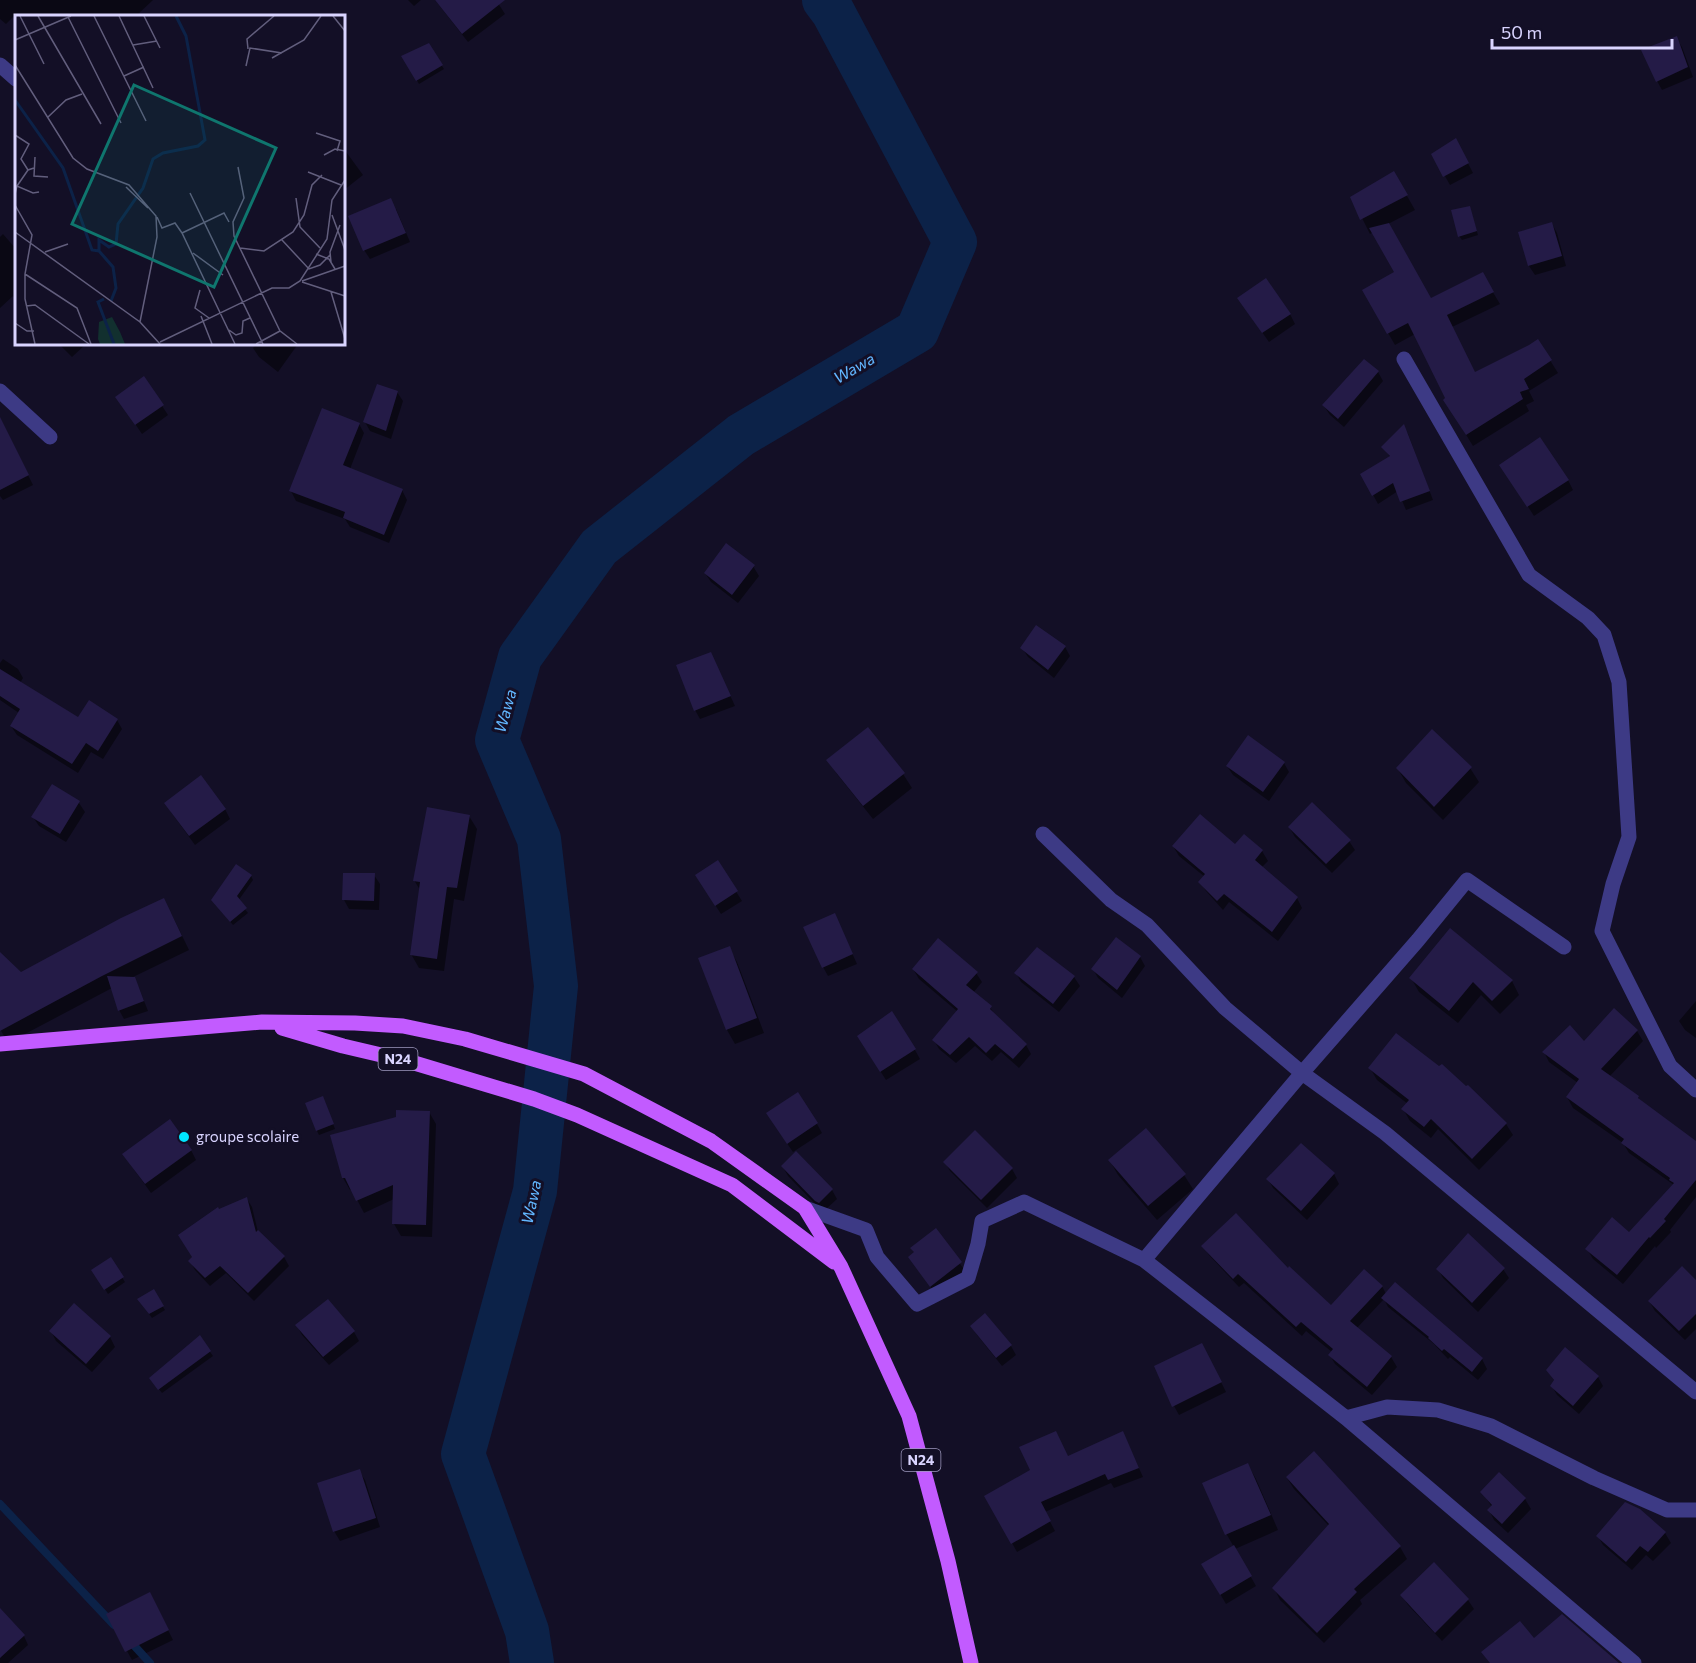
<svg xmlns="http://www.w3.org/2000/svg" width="1696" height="1663" font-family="Commissioner,sans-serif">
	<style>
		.shadow { fill: #0007 }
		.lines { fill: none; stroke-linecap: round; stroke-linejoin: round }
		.stream { stroke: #0c2248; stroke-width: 8 }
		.river { stroke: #0c2248; stroke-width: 44 }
		.building { fill: #241b47 }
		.minor { stroke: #3d3a85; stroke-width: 15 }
		.primary { stroke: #c25bff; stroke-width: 15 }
		.poi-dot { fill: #00e5ff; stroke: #130f26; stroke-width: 2 }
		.labels { text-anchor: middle; stroke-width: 6; stroke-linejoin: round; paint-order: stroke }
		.shield { fill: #130f26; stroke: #9e99be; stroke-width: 1.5 }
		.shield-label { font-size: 14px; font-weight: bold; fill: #d9d4ff }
		.poi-label { font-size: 15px; fill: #d9d4ff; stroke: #130f26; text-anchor: start }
		.water-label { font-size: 16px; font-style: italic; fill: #62b6ff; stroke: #130f26 }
		.inset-river { fill: none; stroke: #0c2248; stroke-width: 3 }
		.inset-road { fill: none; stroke: #625e7d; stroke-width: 1.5 }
		.view { fill: #0f766e; fill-opacity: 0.15; stroke: #0f766e; stroke-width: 3 }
		.inset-edge { fill: none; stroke: #d9d4ff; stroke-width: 3 }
	</style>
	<rect width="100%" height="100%" fill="#130f26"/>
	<path class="shadow" d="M 0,0 L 153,0 L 136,16 L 16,16 L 16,21 L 13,17 L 6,24 L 0,19 Z
		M 408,0 L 421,0 L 414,6 Z
		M 435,0 L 496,0 L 505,14 L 468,42 Z
		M 1676,38 L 1682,47 L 1693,77 L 1662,90 L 1657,81 Z
		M 428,45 L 444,69 L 419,84 L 403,56 Z
		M 1456,140 L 1473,173 L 1450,185 L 1433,155 Z
		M 344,149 L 363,175 L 344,190 Z
		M 1394,173 L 1415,210 L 1388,224 L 1430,300 L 1482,274 L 1500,304 L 1452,327 L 1475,374 L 1538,341 L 1558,373 L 1529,391 L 1534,401 L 1526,405 L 1529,411 L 1473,446 L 1452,412 L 1447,399 L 1415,334 L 1395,345 L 1364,291 L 1396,273 L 1373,232 L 1370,234 L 1352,198 Z
		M 396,209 L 410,242 L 370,259 L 364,250 Z
		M 1471,212 L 1478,235 L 1462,240 L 1459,236 Z
		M 1552,224 L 1557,233 L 1566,266 L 1535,275 L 1529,266 L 1520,233 Z
		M 3,234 L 16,249 L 16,300 L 13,296 L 0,308 L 0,237 Z
		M 1245,308 L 1290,314 L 1295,324 L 1269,342 Z
		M 59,344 L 86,344 L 72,357 Z
		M 257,344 L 298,344 L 278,372 L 259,357 L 253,348 Z
		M 1378,372 L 1383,381 L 1344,427 L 1330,415 L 1324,406 Z
		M 144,378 L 168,415 L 142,434 L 123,406 Z
		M 397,392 L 403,401 L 391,439 L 370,431 L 365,422 Z
		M 359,424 L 364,433 L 350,469 L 402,490 L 407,500 L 389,543 L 350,527 L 345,519 L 296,501 L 291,491 Z
		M 1404,427 L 1408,434 L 1433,500 L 1406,510 L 1398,491 L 1378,504 L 1362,474 L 1390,457 L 1383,447 Z
		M 0,439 L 13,445 L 33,485 L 3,500 L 0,496 Z
		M 1507,474 L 1568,480 L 1573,490 L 1534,516 Z
		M 753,566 L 759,576 L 738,603 L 711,582 L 705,573 Z
		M 1065,647 L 1070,656 L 1054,678 L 1028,657 L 1022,648 Z
		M 711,654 L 735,706 L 700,719 L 695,710 Z
		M 3,659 L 18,669 L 23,678 L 20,683 L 79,719 L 117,720 L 122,729 L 103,759 L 91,752 L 78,773 L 17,735 L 11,726 L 19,713 L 0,700 L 0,663 Z
		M 828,760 L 903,774 L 912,788 L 873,819 L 837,774 Z
		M 1284,763 L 1289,772 L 1269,801 L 1233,775 L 1227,766 Z
		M 1470,768 L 1479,782 L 1443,820 L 1406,783 L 1398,769 Z
		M 53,786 L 79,803 L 85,812 L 66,842 L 39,826 L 33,817 Z
		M 225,809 L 230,819 L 195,845 L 171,812 Z
		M 469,816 L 477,829 L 464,901 L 454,899 L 444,971 L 419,968 L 411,954 L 420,890 L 414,880 Z
		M 1289,827 L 1349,841 L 1355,850 L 1332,873 L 1295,837 Z
		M 1244,836 L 1262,851 L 1268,861 L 1261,868 L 1297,898 L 1302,908 L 1278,941 L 1229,902 L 1223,910 L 1206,891 L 1200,882 L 1205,877 L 1179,856 L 1173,846 L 1235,846 Z
		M 718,863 L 742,901 L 721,914 L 702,885 Z
		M 374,875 L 380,884 L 379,910 L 349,909 L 344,900 Z
		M 251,876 L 253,880 L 238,901 L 248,913 L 233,925 L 215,904 Z
		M 171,913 L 189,950 L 133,977 L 139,988 L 148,1011 L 124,1019 L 119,1010 L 112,988 L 8,1043 L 0,1029 L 0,954 L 20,974 Z
		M 839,924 L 857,964 L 828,976 L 823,967 Z
		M 729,948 L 737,962 L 764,1033 L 735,1044 L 727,1030 Z
		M 1140,957 L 1145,966 L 1122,998 L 1098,978 L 1093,969 Z
		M 913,969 L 976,973 L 982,982 L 973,993 L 990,1007 L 996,1017 L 1026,1045 L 1031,1054 L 1019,1068 L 1001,1052 L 992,1061 L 975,1046 L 956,1063 L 939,1049 L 934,1040 L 958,1012 L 919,979 Z
		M 1016,973 L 1074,977 L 1080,986 L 1059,1012 L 1021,982 Z
		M 1411,978 L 1512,981 L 1519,995 L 1500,1014 L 1481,995 L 1458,1023 L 1419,992 Z
		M 1696,1001 L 1696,1038 L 1685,1030 L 1679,1021 Z
		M 1637,1031 L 1643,1041 L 1609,1077 L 1638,1097 L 1641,1103 L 1696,1142 L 1696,1197 L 1670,1230 L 1671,1232 L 1656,1248 L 1655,1246 L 1623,1284 L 1593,1259 L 1587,1249 L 1630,1234 L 1674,1185 L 1629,1153 L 1623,1143 L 1573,1108 L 1567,1097 L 1578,1083 L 1549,1062 L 1544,1052 Z
		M 864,1046 L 915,1050 L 920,1059 L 886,1080 Z
		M 1370,1068 L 1506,1124 L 1513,1135 L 1479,1170 L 1438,1129 L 1431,1138 L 1410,1121 L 1403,1109 L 1408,1104 L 1377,1080 Z
		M 325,1102 L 335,1129 L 319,1135 L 317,1131 Z
		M 429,1112 L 436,1124 L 432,1237 L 401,1236 L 394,1224 L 394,1199 L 364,1213 L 352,1190 L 350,1190 L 343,1178 Z
		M 773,1123 L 817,1124 L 822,1133 L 793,1152 Z
		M 1301,1145 L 1334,1174 L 1339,1184 L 1307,1220 L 1273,1188 L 1268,1179 Z
		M 191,1150 L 196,1160 L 151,1193 L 130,1164 Z
		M 1110,1161 L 1184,1175 L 1193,1189 L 1157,1220 L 1118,1175 Z
		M 945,1162 L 1012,1169 L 1017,1178 L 987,1208 L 950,1171 Z
		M 783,1167 L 832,1190 L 837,1199 L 824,1211 L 822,1211 L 788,1176 Z
		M 247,1199 L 252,1207 L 258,1232 L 284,1257 L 289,1266 L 254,1301 L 226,1273 L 210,1286 L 195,1270 L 190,1261 L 194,1258 L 219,1211 Z
		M 935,1230 L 966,1272 L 936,1295 L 910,1258 Z
		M 1203,1246 L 1288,1270 L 1331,1308 L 1382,1286 L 1386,1294 L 1482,1359 L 1487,1369 L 1478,1380 L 1450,1357 L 1448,1359 L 1434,1344 L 1388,1307 L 1384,1299 L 1357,1328 L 1391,1357 L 1397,1367 L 1372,1395 L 1335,1364 L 1330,1355 L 1332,1352 L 1306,1331 L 1302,1336 L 1244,1283 L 1239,1287 L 1209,1255 Z
		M 110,1259 L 125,1282 L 108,1294 L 93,1270 Z
		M 1438,1269 L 1503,1269 L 1509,1278 L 1478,1312 L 1443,1278 Z
		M 1696,1282 L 1696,1329 L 1685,1340 L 1655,1311 L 1649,1301 Z
		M 153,1291 L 165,1310 L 152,1318 L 141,1303 Z
		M 74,1305 L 110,1337 L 115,1347 L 92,1372 L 56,1341 L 51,1331 Z
		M 297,1326 L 354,1332 L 359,1341 L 329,1365 L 302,1335 Z
		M 972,1326 L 1011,1346 L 1016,1355 L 1002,1366 L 977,1335 Z
		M 200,1338 L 213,1356 L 162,1393 L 154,1383 Z
		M 1207,1354 L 1226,1392 L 1179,1415 L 1174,1406 Z
		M 1547,1370 L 1598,1377 L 1603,1386 L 1579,1414 L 1557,1395 L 1552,1386 L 1555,1382 Z
		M 1123,1433 L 1143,1477 L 1114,1488 L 1111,1483 L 1045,1512 L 1055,1531 L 1017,1552 L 986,1496 Z
		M 1314,1453 L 1400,1547 L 1407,1559 L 1360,1600 L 1362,1604 L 1324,1643 L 1280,1600 L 1274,1588 L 1329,1526 L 1294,1489 L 1287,1478 Z
		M 1248,1465 L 1256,1479 L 1278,1530 L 1235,1549 L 1256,1586 L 1226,1604 L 1203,1565 L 1234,1547 L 1227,1535 L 1204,1484 Z
		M 359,1471 L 365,1480 L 380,1527 L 340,1541 L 334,1531 Z
		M 1499,1474 L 1525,1499 L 1531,1509 L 1508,1533 L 1494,1520 L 1489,1510 L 1492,1507 L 1482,1492 Z
		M 1639,1510 L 1665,1533 L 1671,1543 L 1653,1561 L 1646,1555 L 1632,1570 L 1603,1545 L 1598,1536 Z
		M 1434,1564 L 1468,1600 L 1474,1609 L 1442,1641 L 1408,1605 L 1402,1596 Z
		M 155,1604 L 173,1640 L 132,1660 L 127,1651 Z
		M 0,1610 L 24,1636 L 28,1645 L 8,1663 L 0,1663 Z"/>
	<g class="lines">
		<path class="stream" d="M 0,1504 L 114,1625
			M 129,1640 L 150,1663"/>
		<path class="river" d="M 532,1663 L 527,1631 L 463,1454 L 535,1191 L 556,986 L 539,839 L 497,740 L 520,657 L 599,547 L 741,435 L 917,331 L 955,242 L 833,12 L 824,0"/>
	</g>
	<path class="building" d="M 435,0 L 505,0 L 462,34 Z
		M 1677,36 L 1688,67 L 1656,82 L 1641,50 Z
		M 429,43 L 443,65 L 416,81 L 401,56 Z
		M 1456,138 L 1469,163 L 1443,177 L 1431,154 Z
		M 1394,171 L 1408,195 L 1360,220 L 1350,197 Z
		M 391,198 L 406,233 L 363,251 L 348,216 Z
		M 1470,206 L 1477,231 L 1458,237 L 1451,210 Z
		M 1552,222 L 1562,256 L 1528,266 L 1518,232 Z
		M 1389,223 L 1431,298 L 1483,272 L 1494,292 L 1447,315 L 1475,372 L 1529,345 L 1538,339 L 1552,360 L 1524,379 L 1529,389 L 1520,392 L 1523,399 L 1466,435 L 1443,400 L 1445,398 L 1408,323 L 1387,334 L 1362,290 L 1394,272 L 1369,228 Z
		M 1266,278 L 1291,314 L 1262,333 L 1237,298 Z
		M 1364,359 L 1379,371 L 1338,419 L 1322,405 Z
		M 144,376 L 164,405 L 135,425 L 115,397 Z
		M 377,384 L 398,391 L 386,431 L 363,422 Z
		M 322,408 L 360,423 L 343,465 L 403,489 L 384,535 L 343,518 L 345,512 L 289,491 Z
		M 0,417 L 29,475 L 0,490 Z
		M 1404,424 L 1430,491 L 1400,502 L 1393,483 L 1372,496 L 1360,474 L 1390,456 L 1381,447 Z
		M 1540,437 L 1569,480 L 1527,507 L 1499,465 Z
		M 726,543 L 755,565 L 732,595 L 704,573 Z
		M 1036,625 L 1066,646 L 1048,670 L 1020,648 Z
		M 711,652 L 731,696 L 694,711 L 676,665 Z
		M 0,669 L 78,717 L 89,700 L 118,719 L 98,751 L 86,743 L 72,764 L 10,726 L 20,709 L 0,696 Z
		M 868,727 L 905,773 L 863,806 L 826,760 Z
		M 1432,729 L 1472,767 L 1434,807 L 1396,768 Z
		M 1248,735 L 1285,762 L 1263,792 L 1226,766 Z
		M 201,775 L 226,809 L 189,836 L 164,803 Z
		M 52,784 L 80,801 L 60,834 L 31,817 Z
		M 1312,802 L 1351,840 L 1326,864 L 1288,827 Z
		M 427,807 L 470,815 L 457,888 L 447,887 L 437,959 L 410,955 L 420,882 L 413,881 Z
		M 1200,814 L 1235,844 L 1244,834 L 1263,850 L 1255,860 L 1298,897 L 1272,932 L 1224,894 L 1217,901 L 1198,882 L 1205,874 L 1172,846 Z
		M 718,860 L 738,891 L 715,906 L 695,875 Z
		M 236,864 L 252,875 L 237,896 L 247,908 L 230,922 L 211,900 Z
		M 343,873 L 375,873 L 374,901 L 342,900 Z
		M 164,898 L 182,936 L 102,976 L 0,1031 L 0,952 L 21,972 L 121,918 Z
		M 835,913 L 853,954 L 822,968 L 803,927 Z
		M 1450,928 L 1513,980 L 1492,1001 L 1473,982 L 1449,1011 L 1409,978 Z
		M 1116,937 L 1141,956 L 1117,990 L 1091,969 Z
		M 938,938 L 978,972 L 966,985 L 992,1006 L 990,1009 L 1027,1044 L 1013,1059 L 995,1044 L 986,1053 L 969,1037 L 950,1055 L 932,1040 L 958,1009 L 912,969 Z
		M 730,946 L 757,1018 L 726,1030 L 698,958 Z
		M 1037,947 L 1075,976 L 1053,1004 L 1014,973 Z
		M 107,976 L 135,977 L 144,1001 L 118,1011 Z
		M 1614,1008 L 1638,1030 L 1601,1069 L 1639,1096 L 1638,1098 L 1696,1141 L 1696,1180 L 1664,1219 L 1666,1221 L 1650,1238 L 1649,1237 L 1617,1275 L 1585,1249 L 1612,1217 L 1629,1232 L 1674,1183 L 1669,1180 L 1670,1178 L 1621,1143 L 1624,1139 L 1566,1097 L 1579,1079 L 1542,1052 L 1570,1025 L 1584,1041 Z
		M 892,1011 L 916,1049 L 880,1072 L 857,1036 Z
		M 1396,1033 L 1439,1066 L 1442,1064 L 1466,1086 L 1468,1085 L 1507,1123 L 1472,1159 L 1431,1119 L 1424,1127 L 1401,1109 L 1409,1100 L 1368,1068 Z
		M 798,1092 L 818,1123 L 787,1144 L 766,1113 Z
		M 323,1096 L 334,1124 L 316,1131 L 305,1103 Z
		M 396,1110 L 430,1111 L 426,1225 L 392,1224 L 393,1185 L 356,1201 L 345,1178 L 342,1178 L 330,1135 L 396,1117 Z
		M 170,1119 L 192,1150 L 145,1184 L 122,1154 Z
		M 1146,1128 L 1186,1174 L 1148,1206 L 1108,1160 Z
		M 975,1130 L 1013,1168 L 981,1200 L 943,1162 Z
		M 1301,1143 L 1335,1173 L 1301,1211 L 1266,1179 Z
		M 796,1151 L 833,1189 L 819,1203 L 815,1201 L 781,1166 Z
		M 247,1197 L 256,1232 L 258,1230 L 285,1256 L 248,1293 L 220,1266 L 205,1278 L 188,1261 L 192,1257 L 178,1235 L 218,1207 L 219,1209 Z
		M 1236,1213 L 1288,1268 L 1289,1266 L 1331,1305 L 1364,1269 L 1383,1286 L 1350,1321 L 1392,1356 L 1367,1387 L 1328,1355 L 1333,1349 L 1301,1322 L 1296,1327 L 1238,1274 L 1233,1279 L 1201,1246 Z
		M 936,1228 L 962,1262 L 930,1287 L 908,1257 L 914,1252 L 910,1248 Z
		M 1468,1233 L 1505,1268 L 1472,1303 L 1436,1269 Z
		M 111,1257 L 124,1277 L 104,1290 L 91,1270 Z
		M 1682,1266 L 1696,1280 L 1696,1314 L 1679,1331 L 1648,1301 Z
		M 1395,1282 L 1483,1358 L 1472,1372 L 1444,1349 L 1442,1351 L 1428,1338 L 1429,1337 L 1381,1298 Z
		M 154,1289 L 164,1306 L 149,1314 L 137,1299 Z
		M 328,1299 L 355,1331 L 323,1357 L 295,1325 Z
		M 74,1303 L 111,1336 L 86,1364 L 49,1331 Z
		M 985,1313 L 1012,1345 L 996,1358 L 970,1326 Z
		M 200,1335 L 211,1351 L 158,1390 L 149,1378 Z
		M 1202,1343 L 1222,1382 L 1172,1407 L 1154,1366 Z
		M 1565,1347 L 1599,1376 L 1573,1406 L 1550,1386 L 1554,1380 L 1546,1370 Z
		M 1056,1431 L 1068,1456 L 1123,1431 L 1139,1468 L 1108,1480 L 1105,1474 L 1041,1502 L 1051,1521 L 1011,1544 L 984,1496 L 1030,1470 L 1019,1447 Z
		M 1314,1451 L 1401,1546 L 1354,1589 L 1357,1592 L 1317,1633 L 1272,1588 L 1329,1524 L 1286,1477 Z
		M 1248,1463 L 1271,1515 L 1225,1535 L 1202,1483 Z
		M 360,1469 L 376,1518 L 333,1532 L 317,1483 Z
		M 1499,1472 L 1526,1498 L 1502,1524 L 1487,1510 L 1492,1505 L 1480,1492 Z
		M 1625,1502 L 1640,1509 L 1666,1532 L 1648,1552 L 1640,1546 L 1626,1562 L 1596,1536 Z
		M 1234,1545 L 1252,1576 L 1220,1595 L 1201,1564 Z
		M 1434,1562 L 1469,1599 L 1435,1633 L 1400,1595 Z
		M 150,1592 L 169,1630 L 125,1652 L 106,1614 Z
		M 0,1608 L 25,1635 L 0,1658 Z
		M 1562,1614 L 1619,1663 L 1490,1663 L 1481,1652 L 1520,1621 L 1534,1638 Z"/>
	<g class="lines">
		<path class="minor" d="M 0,65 L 16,79
			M 1404,359 L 1529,575 L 1588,618 L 1604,635 L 1619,682 L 1629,837 L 1613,884 L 1602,931 L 1670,1066 L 1696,1090
			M 0,391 L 50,437
			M 1043,834 L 1111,900 L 1147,925 L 1225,1008 L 1302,1073 L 1385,1133 L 1696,1392
			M 805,1208 L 866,1230 L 877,1257 L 917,1304 L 968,1278 L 978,1244 L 982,1221 L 1024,1202 L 1144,1260 L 1346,1418 L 1634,1663
			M 1144,1260 L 1302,1073 L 1418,940 L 1467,880 L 1564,947
			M 1346,1418 L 1387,1407 L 1438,1410 L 1491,1426 L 1594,1478 L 1667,1510 L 1696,1510"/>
		<path class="primary" d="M 282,1028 L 343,1046 L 411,1062 L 534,1099 L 577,1115 L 732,1185 L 834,1262
			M 0,1044 L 262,1022 L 355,1023 L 403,1026 L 465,1039 L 584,1074 L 711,1141 L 805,1208 L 841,1267 L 909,1416 L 948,1561 L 971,1663"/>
	</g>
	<circle class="poi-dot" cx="184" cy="1137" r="6"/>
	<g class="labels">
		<g class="shield">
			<rect x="378.5" y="1048" width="39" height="22" rx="4.5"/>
			<rect x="901.5" y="1449" width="39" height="22" rx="4.5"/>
		</g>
		<g class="shield-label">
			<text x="398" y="1064">N24</text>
			<text x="921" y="1465">N24</text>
		</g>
		<g class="poi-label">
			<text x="196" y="1142">groupe scolaire</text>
		</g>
		<g class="water-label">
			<text transform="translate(854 368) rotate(-30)" y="6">Wawa</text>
			<text transform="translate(505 711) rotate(-74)" y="6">Wawa</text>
			<text transform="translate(531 1202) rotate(-78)" y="6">Wawa</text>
		</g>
	</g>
	<g transform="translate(15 15)">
		<rect width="330" height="330" fill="#130f26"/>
		<path d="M 97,302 L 105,317 L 110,329 L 85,329 L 83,324 L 84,307 Z" fill="#12302f"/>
		<path class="inset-river" d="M 0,85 L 48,153 L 77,235 L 84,236M 89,284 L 83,287 L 99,329M 96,286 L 101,273 L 98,252 L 84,236 L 84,225 L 94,232 L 101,229 L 103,209 L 128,173 L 138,144 L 148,138 L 183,131 L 190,125 L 171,21 L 161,1"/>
		<path class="inset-road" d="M 5,1 L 29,49M 23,1 L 86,109M 79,1 L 131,106M 104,1 L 138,73M 129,1 L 145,33M 318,1 L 330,16M 53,2 L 106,108M 0,25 L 56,1M 118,30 L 142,26M 233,34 L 232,24 L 259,1M 257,43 L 289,25 L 306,1M 0,50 L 58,143 L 72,154 L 114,170 L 141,201 L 142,222 L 125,307M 231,51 L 235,33 L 267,38M 109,61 L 129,52M 33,102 L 51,85 L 67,79M 301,118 L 325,126 L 322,136M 0,120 L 14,129 L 6,144 L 13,155M 309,140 L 320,134 L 330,136M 20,142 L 19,161 L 33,162M 223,152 L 229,183 L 218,207 L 219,221 L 265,316M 293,157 L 326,170M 2,171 L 13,155 L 19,153M 111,172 L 133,193M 175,178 L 248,329M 0,179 L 2,171 L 18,178 L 24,177M 281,183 L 285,212 L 305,233M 0,190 L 17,220 L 10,259 L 10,284 L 20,329M 317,200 L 330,235M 142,202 L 147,213 L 160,208 L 167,218 L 220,329M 0,217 L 125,307 L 145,329M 167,218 L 209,198 L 214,207M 267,225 L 294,254 L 305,250 L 315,240M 225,233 L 249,236 L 278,217 L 289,200 L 297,170 L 307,160M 30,237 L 53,229M 178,238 L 208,260M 301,239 L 314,244 L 320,254M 316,247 L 315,237 L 325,210M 10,259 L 62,293 L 76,329M 287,266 L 330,251M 287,267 L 330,281M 185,275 L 180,293 L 194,303M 316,277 L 330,324M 11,291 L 20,290 L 74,329M 186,301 L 197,329M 0,308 L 12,316 L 19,316M 214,315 L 221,320 L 227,318 L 228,306 L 235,303M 145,327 L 257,273 L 274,273 L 285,266 L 312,224 L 317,185 L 330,165M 241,329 L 265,316 L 282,329"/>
		<path class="view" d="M 119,70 L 261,133 L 199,272 L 57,209 Z"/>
		<rect width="330" height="330" class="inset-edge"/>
	</g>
	<path d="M1492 39v9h180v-9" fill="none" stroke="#d9d4ff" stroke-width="3"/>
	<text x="1501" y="39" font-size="18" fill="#d9d4ff" stroke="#130f26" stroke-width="4.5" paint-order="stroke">50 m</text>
</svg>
